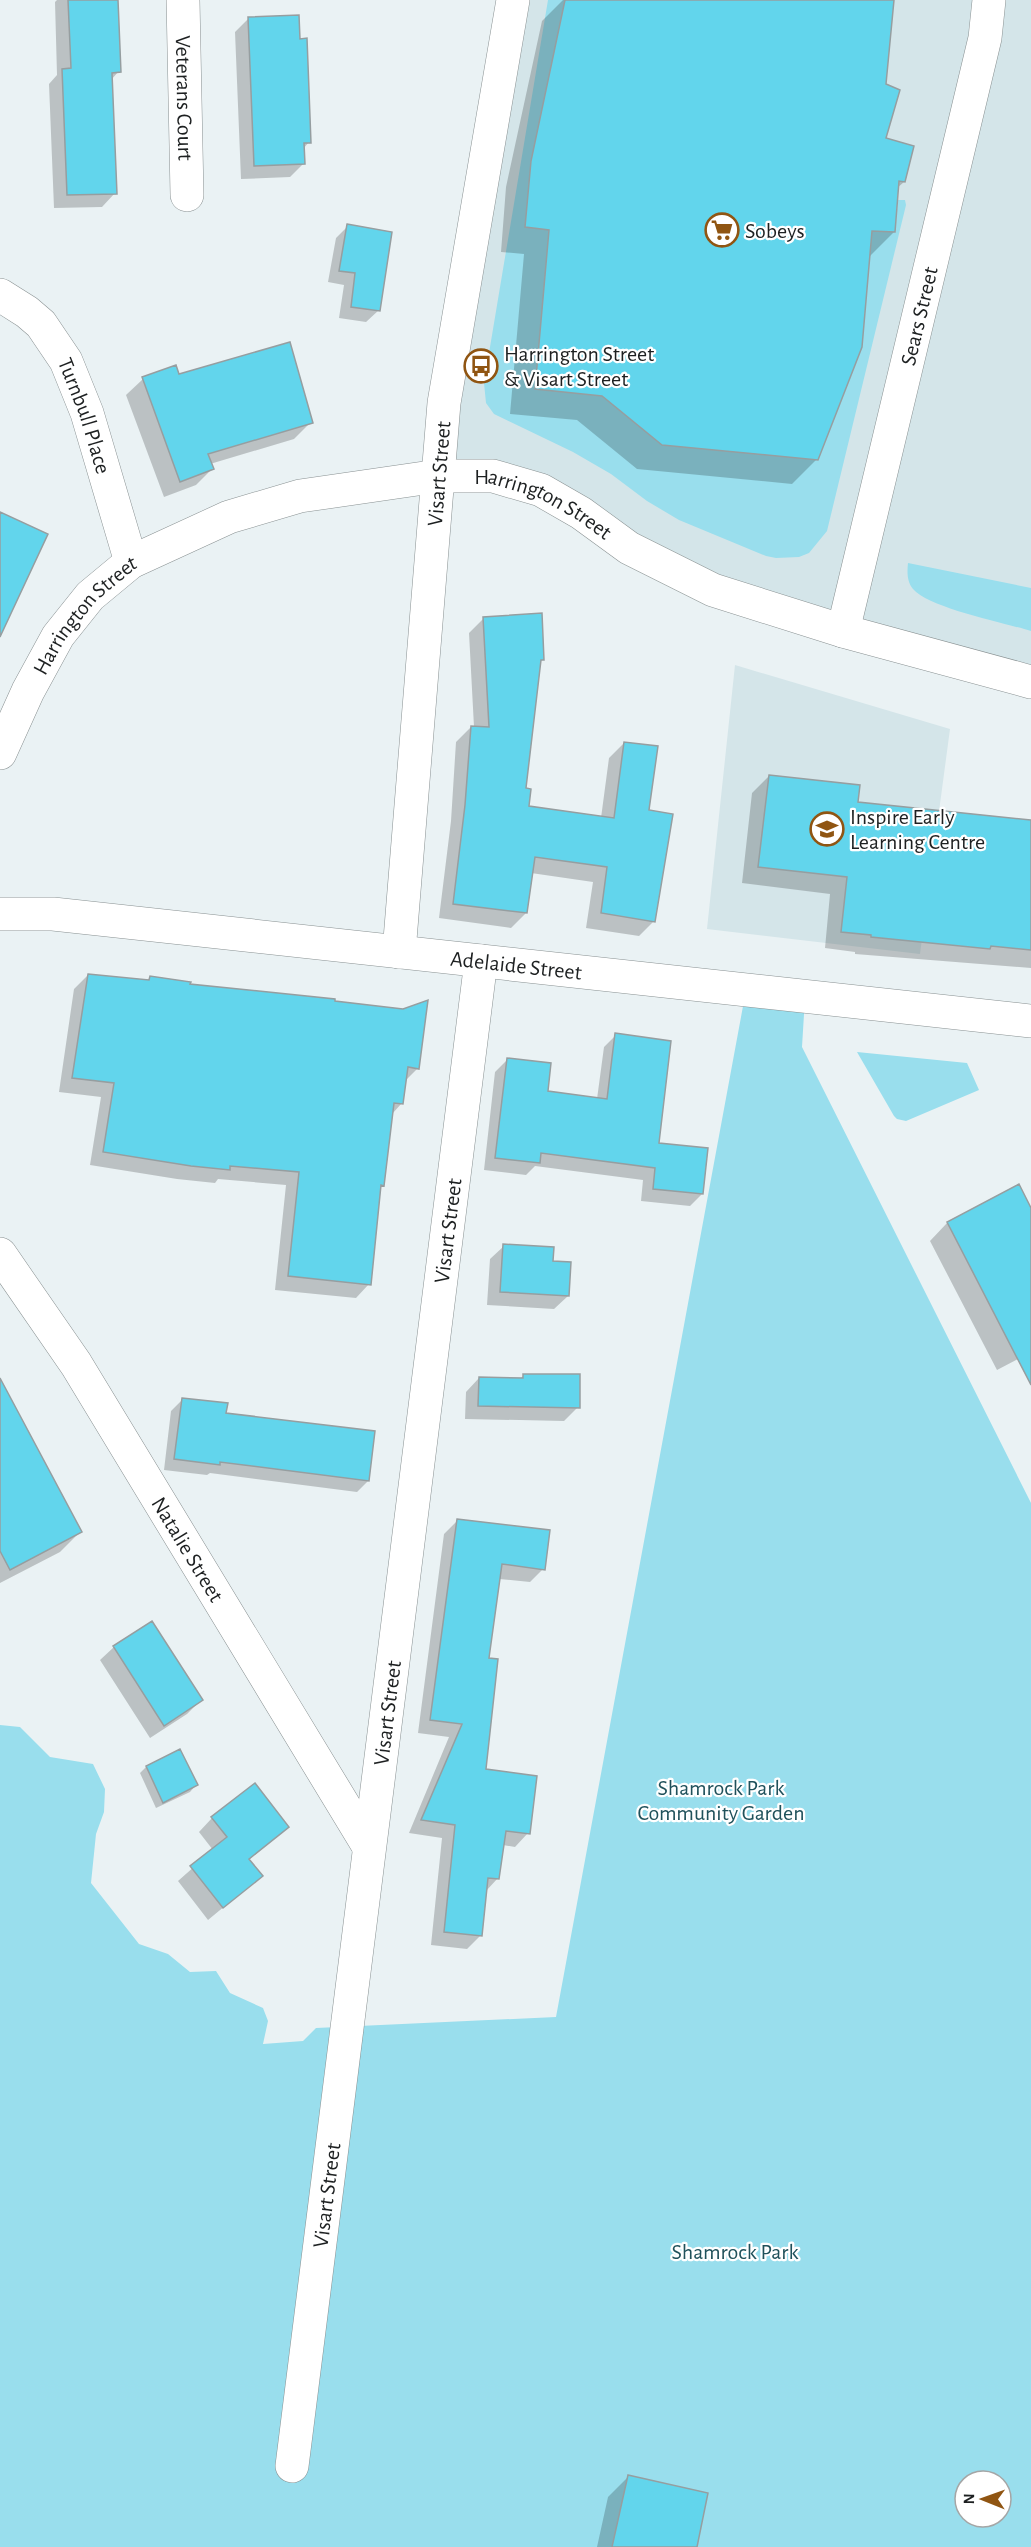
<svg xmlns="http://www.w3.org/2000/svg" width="1031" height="2547" font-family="'Alegreya Sans',sans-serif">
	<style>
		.built { fill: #d4e5e9 }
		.green { fill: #99deed; fill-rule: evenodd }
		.shadow { fill: #0003 }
		.building { fill: #62d5ec; stroke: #969ea0; stroke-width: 1.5 }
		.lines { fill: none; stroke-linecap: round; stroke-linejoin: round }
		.street-casing { stroke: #899192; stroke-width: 34 }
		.secondary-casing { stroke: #899192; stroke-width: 34 }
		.street { stroke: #fff; stroke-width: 33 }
		.secondary { stroke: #fff; stroke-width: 33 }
		.labels { text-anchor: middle; stroke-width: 4.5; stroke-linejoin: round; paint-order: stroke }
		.street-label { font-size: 22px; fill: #1d2021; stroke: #fff }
		.poi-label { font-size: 22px; fill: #1d2021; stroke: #fff; text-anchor: start }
		.park-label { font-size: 22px; fill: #1f515b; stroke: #fff }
	</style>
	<rect width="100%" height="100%" fill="#eaf2f4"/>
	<path class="built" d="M 513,0 L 1031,0 L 1031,682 L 843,631 L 581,513 L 438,476 Z
		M 735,665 L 950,729 L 920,954 L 707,929 Z"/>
	<path class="green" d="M 548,0 L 565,0 L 531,161 L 525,227 L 549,230 L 535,389 L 602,396 L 818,460 L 862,347 L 872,231 L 895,232 L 898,200 L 905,200 L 906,205 L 827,531 L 809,553 L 799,557 L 776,558 L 766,556 L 679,520 L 647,501 L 611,474 L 573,452 L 494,414 L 486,403 L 484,383 Z
		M 908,563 L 1031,588 L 1031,631 C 1005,623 929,608 913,589 C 907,582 907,572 908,563 Z
		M 746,990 L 805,998 L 802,1047 L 1031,1503 L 1031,2547 L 0,2547 L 0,1725 L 20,1727 L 50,1757 L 93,1764 L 105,1789 L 104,1812 L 96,1834 L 91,1883 L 139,1944 L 168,1954 L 190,1972 L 216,1971 L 230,1993 L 263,2008 L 268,2021 L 263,2044 L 303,2041 L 316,2028 L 556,2017 ZM 965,2481 L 1001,2481 L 1001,2517 L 965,2517 Z
		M 857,1052 L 967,1063 L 979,1090 L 906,1121 L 897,1119 L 894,1116 Z"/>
	<path class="shadow" d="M 57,0 L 117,0 L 119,71 L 111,80 L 115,193 L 102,207 L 54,208 L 49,84 L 57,75 L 55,2 Z
		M 563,0 L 892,0 L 884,85 L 884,139 L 904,182 L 897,188 L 894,232 L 869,257 L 817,459 L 792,484 L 637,469 L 577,420 L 510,414 L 524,254 L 501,252 L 506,187 L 542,21 Z
		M 249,18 L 309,142 L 303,149 L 304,163 L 290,177 L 241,179 L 235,32 Z
		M 348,226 L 379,310 L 366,322 L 339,318 L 344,285 L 328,282 L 336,238 Z
		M 175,367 L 178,376 L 311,422 L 294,439 L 210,464 L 212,469 L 196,485 L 164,497 L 126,395 L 143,379 Z
		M 484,618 L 542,659 L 539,662 L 524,789 L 527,807 L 601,818 L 609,758 L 624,743 L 647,811 L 654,921 L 639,936 L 586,928 L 593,882 L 531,873 L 526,913 L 511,928 L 439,918 L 451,821 L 456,742 L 471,727 L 474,727 L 469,633 Z
		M 769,776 L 856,803 L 1031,821 L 1031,968 L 855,954 L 855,952 L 825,948 L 830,894 L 742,883 L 752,793 Z
		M 88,975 L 147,982 L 150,978 L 189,986 L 418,1068 L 405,1081 L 402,1103 L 392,1114 L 383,1185 L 379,1189 L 369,1284 L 356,1298 L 275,1290 L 286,1185 L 218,1179 L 215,1183 L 177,1179 L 90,1165 L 101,1097 L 59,1092 L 74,989 Z
		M 616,1035 L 657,1144 L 702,1194 L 690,1206 L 641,1201 L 643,1180 L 535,1166 L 526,1175 L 484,1170 L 495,1072 L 507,1060 L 546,1092 L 597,1099 L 604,1047 Z
		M 1018,1186 L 1031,1211 L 1031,1375 L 1022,1357 L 997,1370 L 930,1241 L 947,1223 Z
		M 504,1246 L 551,1262 L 568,1296 L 554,1309 L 487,1305 L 490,1259 Z
		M 524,1375 L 578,1407 L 564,1421 L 465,1419 L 466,1392 L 479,1378 L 520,1379 Z
		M 183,1399 L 225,1414 L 368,1481 L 357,1492 L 210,1473 L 207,1475 L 164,1470 L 171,1411 Z
		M 0,1405 L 80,1532 L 60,1552 L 0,1583 Z
		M 457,1521 L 543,1569 L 530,1582 L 499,1579 L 488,1660 L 484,1771 L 528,1833 L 515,1847 L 503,1845 L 498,1878 L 486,1891 L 481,1935 L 467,1949 L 431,1945 L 442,1838 L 409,1833 L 449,1737 L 418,1733 L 444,1534 Z
		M 114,1647 L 201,1700 L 187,1714 L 150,1738 L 100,1660 Z
		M 146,1767 L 196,1785 L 190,1792 L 156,1808 L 140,1773 Z
		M 212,1818 L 287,1827 L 249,1860 L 261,1876 L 208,1920 L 178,1881 L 213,1850 L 199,1832 Z
		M 628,2477 L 695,2547 L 597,2547 L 608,2497 Z"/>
	<path class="building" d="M 68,0 L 118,0 L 121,72 L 112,73 L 117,194 L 67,195 L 62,69 L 71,68 Z
		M 565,0 L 894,0 L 886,84 L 900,90 L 886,138 L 914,146 L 905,182 L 899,181 L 895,232 L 872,231 L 862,347 L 818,460 L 662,445 L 602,396 L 535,389 L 549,230 L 525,227 L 531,161 Z
		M 299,15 L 300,39 L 307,38 L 311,143 L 304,143 L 305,164 L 254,166 L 248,17 Z
		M 347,224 L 392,232 L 380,311 L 351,307 L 355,273 L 339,271 Z
		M 290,342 L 313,423 L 208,454 L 214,469 L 180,482 L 142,377 L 176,365 L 179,374 Z
		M 0,512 L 48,534 L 0,637 Z
		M 542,613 L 544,660 L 541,660 L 526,788 L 531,789 L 529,806 L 614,818 L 624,742 L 658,746 L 649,810 L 673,814 L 655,922 L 601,913 L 607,867 L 535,857 L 527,913 L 453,904 L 465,805 L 471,726 L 489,727 L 483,617 Z
		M 769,775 L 860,785 L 858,802 L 1031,820 L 1031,950 L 991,946 L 990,949 L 871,937 L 871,935 L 841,932 L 847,877 L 758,867 Z
		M 88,974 L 149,980 L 150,976 L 191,982 L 190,984 L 335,999 L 335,1001 L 403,1009 L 428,1000 L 419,1069 L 408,1067 L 403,1104 L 394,1103 L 384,1186 L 381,1185 L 371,1285 L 288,1276 L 299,1172 L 230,1166 L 230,1170 L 191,1166 L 103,1152 L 114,1083 L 72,1078 Z
		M 615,1033 L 671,1041 L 659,1143 L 708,1148 L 703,1194 L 653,1189 L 655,1168 L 541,1153 L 540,1163 L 495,1158 L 507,1058 L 551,1063 L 548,1091 L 607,1099 Z
		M 1019,1184 L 1031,1208 L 1031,1385 L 947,1222 Z
		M 503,1244 L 554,1247 L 553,1261 L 571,1262 L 569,1296 L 500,1292 Z
		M 523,1374 L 580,1374 L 580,1408 L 478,1406 L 479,1377 L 523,1378 Z
		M 0,1378 L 82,1532 L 10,1570 L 0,1551 Z
		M 182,1398 L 228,1403 L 226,1413 L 375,1431 L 369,1481 L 220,1462 L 220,1465 L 174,1459 Z
		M 457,1519 L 550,1530 L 545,1570 L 502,1564 L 489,1658 L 498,1659 L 486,1769 L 537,1776 L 530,1834 L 506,1831 L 499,1879 L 488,1878 L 482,1936 L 444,1932 L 455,1825 L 421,1820 L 462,1724 L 430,1720 Z
		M 152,1621 L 203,1700 L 164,1726 L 113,1646 Z
		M 180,1749 L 198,1785 L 163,1803 L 146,1766 Z
		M 255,1783 L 289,1827 L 249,1859 L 263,1876 L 223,1908 L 190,1866 L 227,1837 L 211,1817 Z
		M 628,2475 L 708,2493 L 697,2547 L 612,2547 Z"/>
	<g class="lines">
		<g class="street-casing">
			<g id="street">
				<path id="s1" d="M 183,0 L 187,195"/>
				<path id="s2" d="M 0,295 L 27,312 L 41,324 L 66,361 L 87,413 L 131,562"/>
				<path id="s3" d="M 843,631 L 985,38 L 989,0"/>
				<path id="s4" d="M 0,753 L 28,691 L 58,636 L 90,596 L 131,562 L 229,517 L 300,496 L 438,476 L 493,476 L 541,490 L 581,513 L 629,548 L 713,590 L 843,631 L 1031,682"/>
				<path id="s5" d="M 0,1254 L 76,1364 L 369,1847"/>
				<path id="s6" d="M 292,2466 L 481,961"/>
			</g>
		</g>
		<g class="secondary-casing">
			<g id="secondary">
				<path id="s7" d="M 0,914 L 53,914 L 1031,1021"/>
				<path id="s8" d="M 399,952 L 444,403 L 513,0"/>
			</g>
		</g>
		<use href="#street" class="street"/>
		<use href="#secondary" class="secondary"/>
	</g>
	<defs>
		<g id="supermarket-ring" transform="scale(1.725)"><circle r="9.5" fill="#fff" stroke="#905512" stroke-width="1.5"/><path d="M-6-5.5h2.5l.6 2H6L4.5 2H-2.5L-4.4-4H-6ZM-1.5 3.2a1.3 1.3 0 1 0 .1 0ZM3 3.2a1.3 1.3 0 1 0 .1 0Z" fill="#905512"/></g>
		<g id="bus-ring" transform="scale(1.725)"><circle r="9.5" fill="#fff" stroke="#905512" stroke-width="1.5"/><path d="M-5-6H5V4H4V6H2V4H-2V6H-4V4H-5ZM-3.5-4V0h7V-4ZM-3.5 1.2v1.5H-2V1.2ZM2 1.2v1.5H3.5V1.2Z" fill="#905512"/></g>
		<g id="school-ring" transform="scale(1.725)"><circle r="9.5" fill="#fff" stroke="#905512" stroke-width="1.5"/><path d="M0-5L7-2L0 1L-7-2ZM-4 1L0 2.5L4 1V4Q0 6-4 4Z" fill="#905512"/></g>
	</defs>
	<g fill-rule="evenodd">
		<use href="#supermarket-ring" x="722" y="230"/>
		<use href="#bus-ring" x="481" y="366"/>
		<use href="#school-ring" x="827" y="829"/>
	</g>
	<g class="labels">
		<g class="street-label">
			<text dy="8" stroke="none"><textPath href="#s1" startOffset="98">Veterans Court</textPath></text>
			<text dy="8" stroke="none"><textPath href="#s3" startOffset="324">Sears Street</textPath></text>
			<text dy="8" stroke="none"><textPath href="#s2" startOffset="153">Turnbull Place</textPath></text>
			<text dy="8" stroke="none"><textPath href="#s8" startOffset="480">Visart Street</textPath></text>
			<text dy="8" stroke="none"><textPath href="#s4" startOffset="668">Harrington Street</textPath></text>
			<text dy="8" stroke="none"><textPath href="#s4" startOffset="164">Harrington Street</textPath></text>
			<text dy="8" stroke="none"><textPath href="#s7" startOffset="519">Adelaide Street</textPath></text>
			<text dy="8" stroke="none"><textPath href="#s6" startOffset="1245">Visart Street</textPath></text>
			<text dy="8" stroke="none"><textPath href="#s5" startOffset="350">Natalie Street</textPath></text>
			<text dy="8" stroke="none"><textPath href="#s6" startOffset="759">Visart Street</textPath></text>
			<text dy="8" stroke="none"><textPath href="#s6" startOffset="273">Visart Street</textPath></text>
		</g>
		<g class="poi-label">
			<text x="745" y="238">Sobeys</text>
			<text x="504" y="361">Harrington Street<tspan x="504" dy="25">&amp; Visart Street</tspan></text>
			<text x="850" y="824">Inspire Early<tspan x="850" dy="25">Learning Centre</tspan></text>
		</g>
		<g class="park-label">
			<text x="721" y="1795">Shamrock Park<tspan x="721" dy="25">Community Garden</tspan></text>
			<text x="735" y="2259">Shamrock Park</text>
		</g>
	</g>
	<g transform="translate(983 2499) rotate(271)"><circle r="28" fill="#ffffff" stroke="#a5a6a6" stroke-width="1.5"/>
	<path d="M0-4.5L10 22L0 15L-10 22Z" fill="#905512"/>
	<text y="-9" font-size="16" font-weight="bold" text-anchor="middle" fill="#1d2021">N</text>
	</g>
</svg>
